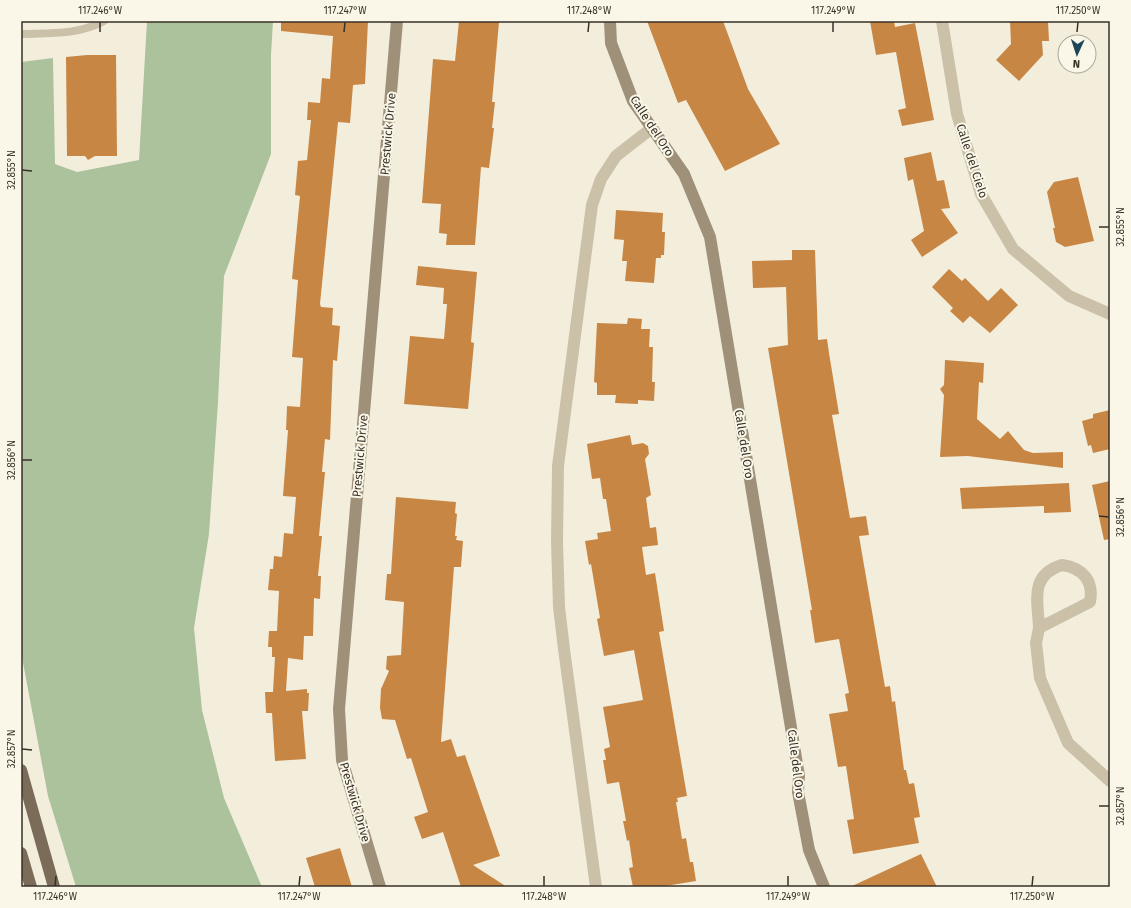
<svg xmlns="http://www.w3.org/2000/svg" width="1131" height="908" font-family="'Fira Sans',sans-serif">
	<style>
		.green { fill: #abc29c }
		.building { fill: #c88645 }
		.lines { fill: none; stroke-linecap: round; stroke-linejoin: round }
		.lane { stroke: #cbc1a8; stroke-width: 8 }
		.street { stroke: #cbc1a8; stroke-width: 12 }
		.secondary { stroke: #9f9079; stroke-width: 12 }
		.primary { stroke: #7a6c59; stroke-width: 12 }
		.ticks { fill: none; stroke: #383128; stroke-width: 1.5 }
		.labels { text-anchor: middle; stroke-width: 4; stroke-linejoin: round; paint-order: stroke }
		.street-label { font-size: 12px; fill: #383128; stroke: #faf7e9 }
		.neatline { fill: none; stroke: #383128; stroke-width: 1.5 }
		.ticks-label { font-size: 10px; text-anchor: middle; fill: #383128 }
	</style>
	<rect width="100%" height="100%" fill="#f3eedc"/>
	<path class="green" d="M 147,21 L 273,21 L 271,55 L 271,154 L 224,276 L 218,402 L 209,534 L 194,628 L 202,710 L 224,798 L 262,887 L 76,887 L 48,796 L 21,652 L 21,62 L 53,58 L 55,164 L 77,172 L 139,160 Z"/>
	<path class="building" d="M 281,21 L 368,21 L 365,84 L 353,85 L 350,123 L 338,122 L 320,304 L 321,307 L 333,308 L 332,325 L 340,326 L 337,361 L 333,360 L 330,440 L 325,439 L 322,472 L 325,472 L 319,536 L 322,536 L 318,576 L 321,576 L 320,599 L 314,598 L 313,636 L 304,636 L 303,660 L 288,658 L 286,691 L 307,689 L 307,693 L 309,693 L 308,711 L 302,711 L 306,759 L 275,761 L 272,713 L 266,713 L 265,692 L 273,692 L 275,657 L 272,657 L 272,647 L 268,647 L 269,631 L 277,631 L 279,591 L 268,590 L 270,569 L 273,569 L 274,556 L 282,557 L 284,533 L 293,534 L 296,497 L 283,496 L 288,430 L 286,430 L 287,406 L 300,407 L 303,358 L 292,357 L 298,280 L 292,279 L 300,196 L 295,195 L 298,161 L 307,160 L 311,120 L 307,120 L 308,102 L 320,103 L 322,78 L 330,79 L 333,36 L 281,31 Z
		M 459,21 L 499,22 L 492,102 L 495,102 L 492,128 L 494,128 L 489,168 L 481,167 L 475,245 L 446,245 L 447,234 L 439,233 L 441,204 L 422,203 L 433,59 L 455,61 Z
		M 647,21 L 723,21 L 748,89 L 780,144 L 725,171 L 686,100 L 678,103 Z
		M 870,21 L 894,21 L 895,27 L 915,23 L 934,120 L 902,126 L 898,110 L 906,108 L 896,52 L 876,55 Z
		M 1010,21 L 1048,21 L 1049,41 L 1042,41 L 1043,55 L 1019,81 L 996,60 L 1011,44 Z
		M 87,55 L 116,55 L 117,156 L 95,156 L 88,160 L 85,156 L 67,156 L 66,57 Z
		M 931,152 L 937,181 L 944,180 L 950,208 L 941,209 L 958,233 L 922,257 L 911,240 L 924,231 L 913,179 L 908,181 L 904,158 Z
		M 1078,177 L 1094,241 L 1065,247 L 1056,242 L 1053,228 L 1055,228 L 1047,192 L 1054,182 Z
		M 616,210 L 663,213 L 662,232 L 665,232 L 664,255 L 661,255 L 661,258 L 656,258 L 654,283 L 625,281 L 627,261 L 622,261 L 624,240 L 614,239 Z
		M 792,250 L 815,250 L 818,340 L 827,339 L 829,353 L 839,414 L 832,415 L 850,518 L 866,516 L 869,535 L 859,536 L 885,687 L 890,686 L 892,702 L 895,701 L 904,770 L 906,770 L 909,784 L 914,783 L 920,817 L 914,818 L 919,843 L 853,854 L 847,820 L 854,819 L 846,766 L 838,767 L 829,714 L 848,711 L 845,694 L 849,693 L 839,639 L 815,643 L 810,610 L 812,610 L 768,348 L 788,345 L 786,287 L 753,288 L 752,261 L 792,260 Z
		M 418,266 L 477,272 L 471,342 L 474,343 L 468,409 L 404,404 L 410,336 L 444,339 L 447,304 L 443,304 L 444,288 L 416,285 Z
		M 949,269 L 962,281 L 965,278 L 988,301 L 1001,288 L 1018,305 L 990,333 L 970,316 L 963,323 L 950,311 L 953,308 L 932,287 Z
		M 628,318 L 642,319 L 641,329 L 650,329 L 649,347 L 653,347 L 652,382 L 655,382 L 654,401 L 638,400 L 638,404 L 615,403 L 616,395 L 597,395 L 597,383 L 594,382 L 597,323 L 627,324 Z
		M 945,360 L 984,363 L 983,383 L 979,382 L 977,419 L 1000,439 L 1008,431 L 1024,450 L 1033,453 L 1063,452 L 1063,468 L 968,456 L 940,457 L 944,395 L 940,389 L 944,385 Z
		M 1110,410 L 1110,449 L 1093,453 L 1091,445 L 1088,446 L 1082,421 L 1093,418 L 1093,414 Z
		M 630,435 L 632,445 L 643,443 L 648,446 L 649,454 L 645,459 L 651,495 L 646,498 L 650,528 L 656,527 L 658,545 L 642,547 L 646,575 L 655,573 L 664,631 L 659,632 L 687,796 L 677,798 L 678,802 L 676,802 L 682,839 L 686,838 L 690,862 L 693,862 L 696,881 L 659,887 L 633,887 L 629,868 L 633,867 L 629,840 L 627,841 L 623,821 L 626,821 L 619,782 L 607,784 L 603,760 L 606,760 L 604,749 L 610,747 L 603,707 L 643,700 L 634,650 L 604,656 L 597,619 L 600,618 L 591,564 L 589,565 L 585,541 L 598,539 L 597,533 L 611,531 L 606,499 L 603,499 L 600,478 L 592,479 L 587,444 Z
		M 1110,481 L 1110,539 L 1104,540 L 1092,485 Z
		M 1069,483 L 1071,512 L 1044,513 L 1044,506 L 962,509 L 960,488 Z
		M 396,497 L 456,502 L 455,513 L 457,514 L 455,536 L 457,536 L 456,540 L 463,541 L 461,567 L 454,567 L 441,742 L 451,739 L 457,757 L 465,755 L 500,856 L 473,865 L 507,887 L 461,887 L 443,832 L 422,839 L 414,817 L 428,812 L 411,758 L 407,759 L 395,720 L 382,719 L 380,708 L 381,689 L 389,671 L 386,669 L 387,656 L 401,655 L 404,602 L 385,600 L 387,574 L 391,574 Z
		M 340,848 L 352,887 L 315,887 L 306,858 Z
		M 921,854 L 937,887 L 850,887 Z"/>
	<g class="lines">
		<path class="lane" d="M 21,34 C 50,33 78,35 104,21"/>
		<path class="street" d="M 942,21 L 957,114 L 981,194 L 1013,249 L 1069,296 L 1110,314
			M 1062,565 C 1083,568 1094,581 1090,602 L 1039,628 C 1038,601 1029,575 1062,565 Z
			M 1039,628 L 1036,643 L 1040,678 L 1068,743 L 1110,781
			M 596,887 L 564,649 L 559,607 L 557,542 L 558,466 L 592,205 L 601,179 L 616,156 L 652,128"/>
		<path class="secondary" d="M 610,21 L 611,43 L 633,101 L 684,174 L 710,237 L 799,776 L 798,792 L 809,850 L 824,887
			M 380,887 L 342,760 L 339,709 L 397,21"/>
		<path class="primary" d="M 21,770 L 54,887
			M 21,853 L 31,887"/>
	</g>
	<path class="ticks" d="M 100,32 L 100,22M 344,32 L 345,22M 588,32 L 589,22M 833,32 L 833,22M 1077,32 L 1078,22M 22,170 L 32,171M 1099,227 L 1109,227M 22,460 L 32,460M 1099,516 L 1109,517M 22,749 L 32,750M 1099,806 L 1109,806M 55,886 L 56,876M 299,886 L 300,876M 544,886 L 544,876M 788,886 L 788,876M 1032,886 L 1033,876"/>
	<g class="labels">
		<g class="street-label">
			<text transform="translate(652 126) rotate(57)" y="4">Calle del Oro</text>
			<text transform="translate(388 134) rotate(-85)" y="4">Prestwick Drive</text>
			<text transform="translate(972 161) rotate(72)" y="4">Calle del Cielo</text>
			<text transform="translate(744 444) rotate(81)" y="4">Calle del Oro</text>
			<text transform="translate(360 456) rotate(-85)" y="4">Prestwick Drive</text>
			<text transform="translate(796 764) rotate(83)" y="4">Calle del Oro</text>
			<text transform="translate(355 802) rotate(74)" y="4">Prestwick Drive</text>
		</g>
	</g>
	<rect width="1131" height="908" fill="none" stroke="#faf7e9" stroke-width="44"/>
	<g transform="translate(1077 54) rotate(183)"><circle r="19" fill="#faf7e9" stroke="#aca89c"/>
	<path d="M0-3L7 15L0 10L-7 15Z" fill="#1d465a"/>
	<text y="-6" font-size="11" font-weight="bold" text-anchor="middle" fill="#383128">N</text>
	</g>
	<rect x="22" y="22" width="1087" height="864" class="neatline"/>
	<g class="ticks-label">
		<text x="100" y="14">117.246°W</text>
		<text x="345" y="14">117.247°W</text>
		<text x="589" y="14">117.248°W</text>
		<text x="833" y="14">117.249°W</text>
		<text x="1078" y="14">117.250°W</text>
		<text transform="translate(11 170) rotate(-90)" y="4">32.855°N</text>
		<text transform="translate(1120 227) rotate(-90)" y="4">32.855°N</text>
		<text transform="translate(11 460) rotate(-90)" y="4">32.856°N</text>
		<text transform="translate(1120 517) rotate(-90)" y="4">32.856°N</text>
		<text transform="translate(11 749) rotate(-90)" y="4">32.857°N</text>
		<text transform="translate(1120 806) rotate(-90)" y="4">32.857°N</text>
		<text x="55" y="900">117.246°W</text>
		<text x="299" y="900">117.247°W</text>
		<text x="544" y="900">117.248°W</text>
		<text x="788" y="900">117.249°W</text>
		<text x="1032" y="900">117.250°W</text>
	</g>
</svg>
